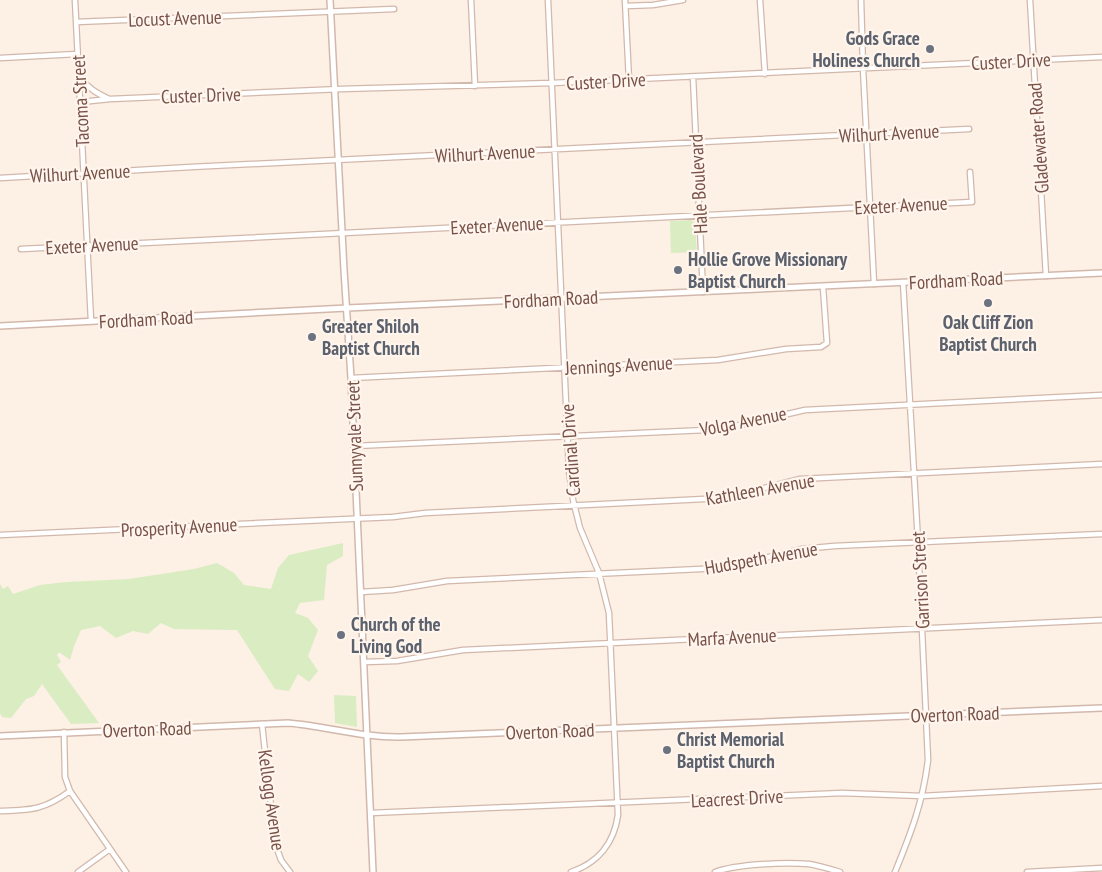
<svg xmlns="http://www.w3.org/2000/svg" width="1102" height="872" font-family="'PT Sans Narrow',sans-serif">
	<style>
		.green { fill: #d9ecc2 }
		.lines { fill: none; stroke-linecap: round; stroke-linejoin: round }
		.minor-casing { stroke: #d2b8ac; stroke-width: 7 }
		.tertiary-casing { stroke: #d2b8ac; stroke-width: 8 }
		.minor { stroke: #fff; stroke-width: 4.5 }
		.tertiary { stroke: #fff; stroke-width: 5 }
		.worship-dot { fill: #6b7280; stroke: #fff5ec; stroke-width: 2 }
		.labels { text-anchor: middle; stroke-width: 4.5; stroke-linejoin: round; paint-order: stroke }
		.street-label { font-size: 19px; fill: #785248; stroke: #fff5ec }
		.worship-label { font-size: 19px; font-weight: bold; fill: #5b616d; stroke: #fff5ec; text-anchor: start }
	</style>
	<rect width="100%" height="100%" fill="#fdf0e4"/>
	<path class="green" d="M 691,220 L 695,223 L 697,252 L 671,253 L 670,221 Z
		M 343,543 L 343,556 L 327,565 L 324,600 L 300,603 L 295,613 L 308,618 L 318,630 L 308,656 L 318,671 L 309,682 L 298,674 L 289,691 L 275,689 L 237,630 L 174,629 L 161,623 L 148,634 L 133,631 L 116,638 L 100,626 L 81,630 L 74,646 L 70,660 L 59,652 L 57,655 L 61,662 L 57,665 L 99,723 L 71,724 L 42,684 L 34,696 L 26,699 L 11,718 L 2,717 L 0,713 L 0,584 L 3,589 L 8,586 L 13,594 L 40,585 L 66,582 L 129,579 L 194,569 L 217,563 L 234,573 L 244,585 L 271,589 L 278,568 L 289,555 Z
		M 334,695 L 356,696 L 357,727 L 335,723 Z"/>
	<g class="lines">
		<g class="minor-casing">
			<path id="minor" d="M 75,0 L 91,321
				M 471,0 L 475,86
				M 548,0 L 569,471 L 573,500 L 580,528 L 599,573 L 609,613 L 618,815 C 614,843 598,863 571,872
				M 625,0 L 629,80
				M 760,0 L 765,74
				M 861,0 L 863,68 L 874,284
				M 1030,0 L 1046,276
				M 626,6 L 653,5 L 683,0
				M 76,22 L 394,9
				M 0,58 L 77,54
				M 80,77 C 88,88 96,93 109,99
				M 693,77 L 703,292
				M 81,102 L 110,99 L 341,89 L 552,83 L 1102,57
				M 0,178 L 191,167 L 969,129
				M 21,249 L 972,202 L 970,172
				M 351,378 L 718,360 L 786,349 L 821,347 L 827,343 L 823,287
				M 355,446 L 706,430 L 731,427 L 805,410 L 1102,395
				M 0,535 L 393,517 L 425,513 L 724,498 L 800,479 L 1102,464
				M 361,592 L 393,590 L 447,581 L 722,568 L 802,549 L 834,546 L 1102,534
				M 364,662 L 397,661 L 463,650 L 1102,620
				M 262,724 L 275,843 L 281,860 L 290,872
				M 64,732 L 65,777 L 70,791 L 126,872
				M 0,811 C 31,810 44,810 70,791
				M 371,813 L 842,793 L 922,796 L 1102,786
				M 78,872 L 110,849
				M 715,872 C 737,864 785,862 809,864 C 820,866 830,869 840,872
				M 895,872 C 911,833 923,802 928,760 L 918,542 L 903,282
				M 1027,872 L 1102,868"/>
		</g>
		<g class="tertiary-casing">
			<path id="tertiary" d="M 330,0 L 344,270 L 351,378 L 373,872
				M 0,326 L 347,308 L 1102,273
				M 0,736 L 288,723 C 326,726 363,738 401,737 L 1102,708"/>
		</g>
		<use href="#minor" class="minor"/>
		<use href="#tertiary" class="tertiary"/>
	</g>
	<g class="worship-dot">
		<circle cx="930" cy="49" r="5"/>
		<circle cx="678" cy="270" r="5"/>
		<circle cx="988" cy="303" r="5"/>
		<circle cx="312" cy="337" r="5"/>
		<circle cx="341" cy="635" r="5"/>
		<circle cx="667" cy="750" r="5"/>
	</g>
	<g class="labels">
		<g class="street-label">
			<text transform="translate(175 18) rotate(-2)" y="7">Locust Avenue</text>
			<text transform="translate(1011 61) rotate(-3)" y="7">Custer Drive</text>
			<text transform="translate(606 81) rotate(-3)" y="7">Custer Drive</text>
			<text transform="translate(201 95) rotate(-2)" y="7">Custer Drive</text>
			<text transform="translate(80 101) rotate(-93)" y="7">Tacoma Street</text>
			<text transform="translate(889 133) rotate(-3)" y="7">Wilhurt Avenue</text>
			<text transform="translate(1038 138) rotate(-94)" y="7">Gladewater Road</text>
			<text transform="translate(485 153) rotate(-3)" y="7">Wilhurt Avenue</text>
			<text transform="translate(80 173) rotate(-3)" y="7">Wilhurt Avenue</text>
			<text transform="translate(698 184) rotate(-93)" y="7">Hale Boulevard</text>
			<text transform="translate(901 205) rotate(-3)" y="7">Exeter Avenue</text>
			<text transform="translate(497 225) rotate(-3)" y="7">Exeter Avenue</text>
			<text transform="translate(92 245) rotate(-3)" y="7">Exeter Avenue</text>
			<text transform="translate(956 280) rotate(-3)" y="7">Fordham Road</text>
			<text transform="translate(551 299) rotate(-3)" y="7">Fordham Road</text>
			<text transform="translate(146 319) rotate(-3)" y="7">Fordham Road</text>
			<text transform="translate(619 365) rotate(-3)" y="7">Jennings Avenue</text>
			<text transform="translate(743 421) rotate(-11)" y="7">Volga Avenue</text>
			<text transform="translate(354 436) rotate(-92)" y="7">Sunnyvale Street</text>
			<text transform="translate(570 450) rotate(-94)" y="7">Cardinal Drive</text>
			<text transform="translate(760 489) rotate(-10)" y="7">Kathleen Avenue</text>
			<text transform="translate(179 527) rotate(-3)" y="7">Prosperity Avenue</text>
			<text transform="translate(761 558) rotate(-10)" y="7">Hudspeth Avenue</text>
			<text transform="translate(920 580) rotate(-93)" y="7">Garrison Street</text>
			<text transform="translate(732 637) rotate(-3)" y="7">Marfa Avenue</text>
			<text transform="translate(955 714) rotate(-2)" y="7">Overton Road</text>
			<text transform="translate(147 729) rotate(-2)" y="7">Overton Road</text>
			<text transform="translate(550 731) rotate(-2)" y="7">Overton Road</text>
			<text transform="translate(737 798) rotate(-3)" y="7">Leacrest Drive</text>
			<text transform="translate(272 800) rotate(82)" y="7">Kellogg Avenue</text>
		</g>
		<g class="worship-label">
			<text x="920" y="45" text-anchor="end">Gods Grace<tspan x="920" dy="22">Holiness Church</tspan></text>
			<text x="688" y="266">Hollie Grove Missionary<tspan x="688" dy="22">Baptist Church</tspan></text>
			<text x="988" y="329" text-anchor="middle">Oak Cliff Zion<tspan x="988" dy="22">Baptist Church</tspan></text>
			<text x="322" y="333">Greater Shiloh<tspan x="322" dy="22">Baptist Church</tspan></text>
			<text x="351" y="631">Church of the<tspan x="351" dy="22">Living God</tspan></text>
			<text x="677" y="746">Christ Memorial<tspan x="677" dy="22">Baptist Church</tspan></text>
		</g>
	</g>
</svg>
